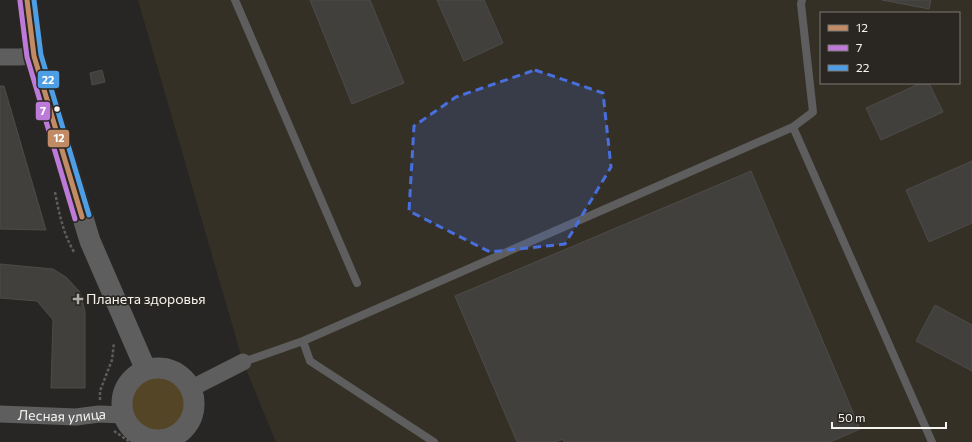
<svg xmlns="http://www.w3.org/2000/svg" width="972" height="442" font-family="Commissioner,sans-serif">
	<style>
		.built { fill: #353025; fill-rule: evenodd }
		.green { fill: #534526 }
		.building { fill: #42403d; stroke: #4d4b49 }
		.lines { fill: none; stroke-linecap: round; stroke-linejoin: round }
		.path { stroke: #5e5c5b; stroke-width: 2.5; stroke-dasharray: 3 2; stroke-linecap: butt }
		.service { stroke: #5e5e5f; stroke-width: 8 }
		.minor { stroke: #5e5e5f; stroke-width: 17 }
		.tertiary { stroke: #5e5e5f; stroke-width: 21 }
		.bus-1-casing { stroke: #2a2722; stroke-width: 8 }
		.bus-2-casing { stroke: #2a2722; stroke-width: 8 }
		.bus-3-casing { stroke: #2a2722; stroke-width: 8 }
		.bus-1 { stroke: #c18c65; stroke-width: 5 }
		.bus-2 { stroke: #bd7bd9; stroke-width: 5 }
		.bus-3 { stroke: #4d9ee5; stroke-width: 5 }
		.marked { fill: #486fdd; fill-opacity: 0.2; stroke: #486fdd; stroke-width: 3; stroke-dasharray: 8 5; stroke-linejoin: round }
		.bus-dot { fill: #f6f4f0; stroke: #2a2722; stroke-width: 1.5 }
		.poi-dot { fill: #aeaca9; stroke: #2a2722; stroke-width: 1.5 }
		.labels { text-anchor: middle; stroke-width: 3.5; stroke-linejoin: round; paint-order: stroke }
		.poi-label { font-size: 14px; fill: #f6f4f0; stroke: #2a2722; text-anchor: start }
		.street-label { font-size: 14px; fill: #f6f4f0; stroke: #2a2722 }
		.line-badge { stroke: #2a2722; stroke-width: 1.5 }
		.badge-label { font-size: 11px; text-anchor: middle; font-weight: bold; fill: #fff }
	</style>
	<rect width="100%" height="100%" fill="#282624"/>
	<path class="built" d="M 138,0 L 972,0 L 972,442 L 276,442 L 243,362 ZM 821,13 L 959,13 L 959,83 L 821,83 Z"/>
	<path class="green" d="M130 404a27 27 0 1 1 54 0a27 27 0 1 1-54 0Z"/>
	<path class="building" d="M 310,0 L 370,0 L 404,83 L 352,104 Z
		M 437,0 L 484,0 L 503,43 L 464,61 Z
		M 882,0 L 931,0 L 929,9 Z
		M 102,70 L 105,82 L 92,85 L 90,73 Z
		M 921,83 L 929,83 L 943,112 L 881,140 L 866,108 Z
		M 0,86 L 4,86 L 46,230 L 0,229 Z
		M 972,161 L 972,223 L 929,242 L 906,190 Z
		M 751,171 L 860,429 L 830,442 L 564,442 L 563,439 L 555,442 L 517,442 L 455,296 Z
		M 0,264 L 53,269 L 66,277 L 80,292 L 85,311 L 85,388 L 51,388 L 53,320 L 37,301 L 0,298 Z
		M 935,305 L 972,325 L 972,371 L 916,341 Z"/>
	<g class="lines">
		<path class="path" d="M 55,192 C 59,213 63,233 74,252
			M 100,400 L 100,391 L 112,360 L 114,343
			M 114,431 L 130,442"/>
		<path class="service" d="M 235,0 L 357,283
			M 793,127 L 932,442
			M 303,341 L 310,361 L 434,442
			M 243,362 L 303,341 L 793,127 L 813,112 L 801,4 L 802,0"/>
		<g class="minor">
			<path d="M 0,57 L 19,57 L 34,56"/>
			<path d="M 190,389 L 243,362"/>
			<path id="s1" d="M 0,414 L 76,417 L 99,414 L 123,415"/>
		</g>
		<path class="tertiary" d="M 27,0 L 34,56 L 90,241 L 146,370
			M122 404a36 36 0 1 1 72 0a36 36 0 1 1-72 0Z"/>
		<g class="bus-1-casing">
			<path id="bus-1" d="M 27,0 L 34,56 L 82,217"/>
		</g>
		<g class="bus-2-casing">
			<path id="bus-2" d="M 20,1 L 27,57 L 75,219"/>
		</g>
		<g class="bus-3-casing">
			<path id="bus-3" d="M 34,0 L 41,55 L 89,215"/>
		</g>
		<use href="#bus-1" class="bus-1"/>
		<use href="#bus-2" class="bus-2"/>
		<use href="#bus-3" class="bus-3"/>
	</g>
	<path class="marked" d="M 535,70 L 603,93 L 611,167 L 565,244 L 490,252 L 409,211 L 414,126 L 456,97 Z"/>
	<circle class="bus-dot" cx="57" cy="109" r="3.5"/>
	<path class="poi-dot" d="M76 293h4v4h4v4h-4v4h-4v-4h-4v-4h4z"/>
	<g class="labels">
		<g class="poi-label">
			<text x="86" y="304">Планета здоровья</text>
		</g>
		<g class="street-label">
			<text dy="5" stroke="none"><textPath href="#s1" startOffset="62">Лесная улица</textPath></text>
		</g>
	</g>
	<g class="line-badge">
		<rect x="37" y="70" width="23" height="19" rx="4" fill="#4d9ee5"/>
		<rect x="35" y="101" width="16" height="20" rx="4" fill="#bd7bd9"/>
		<rect x="47" y="129" width="23" height="19" rx="4" fill="#c18c65"/>
	</g>
	<g class="badge-label">
		<text x="48" y="84">22</text>
		<text x="43" y="115">7</text>
		<text x="59" y="142">12</text>
	</g>
	<rect x="820" y="12" width="140" height="72" fill="#2a2722" stroke="#7c7974"/>
	<rect x="828" y="25" width="20" height="6" fill="#c18c65" stroke="#7c7974"/>
	<text x="856" y="32" font-size="12" fill="#f6f4f0">12</text>
	<rect x="828" y="45" width="20" height="6" fill="#bd7bd9" stroke="#7c7974"/>
	<text x="856" y="52" font-size="12" fill="#f6f4f0">7</text>
	<rect x="828" y="65" width="20" height="6" fill="#4d9ee5" stroke="#7c7974"/>
	<text x="856" y="72" font-size="12" fill="#f6f4f0">22</text>
	<path d="M832 422v6h114v-6" fill="none" stroke="#f6f4f0" stroke-width="2"/>
	<text x="838" y="422" font-size="12" fill="#f6f4f0" stroke="#2a2722" stroke-width="3" paint-order="stroke">50 m</text>
</svg>
